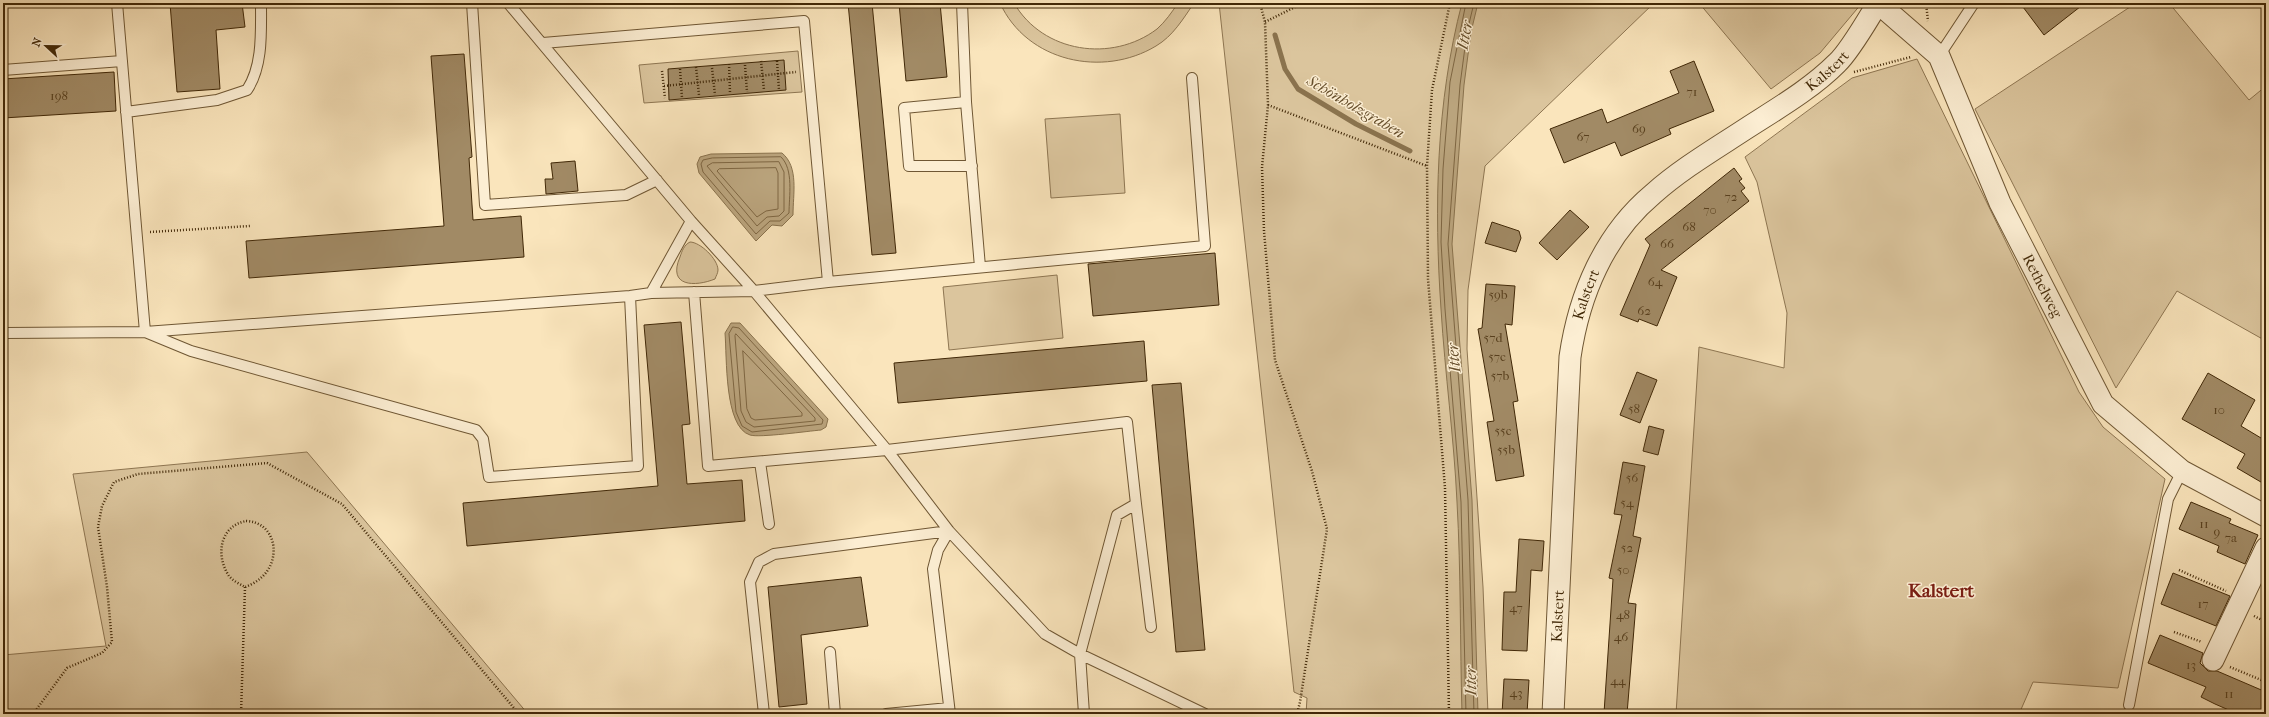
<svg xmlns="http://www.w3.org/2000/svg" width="2269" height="717" font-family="'IM FELL French Canon',serif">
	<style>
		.green { fill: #dbc59d; stroke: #8e7652 }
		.water { fill: #bba57e; stroke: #8a734e }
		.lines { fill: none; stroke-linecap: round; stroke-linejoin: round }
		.shore { stroke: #7e6642; stroke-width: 1 }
		.stream { stroke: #8a734e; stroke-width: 5 }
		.building { fill: #a18a65; stroke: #412807 }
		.service-casing { stroke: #6f5734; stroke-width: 12 }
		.minor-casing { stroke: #6f5734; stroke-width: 23 }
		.path { stroke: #412807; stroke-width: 2.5; stroke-dasharray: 1 2; stroke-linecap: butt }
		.service { stroke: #fceed3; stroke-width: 10 }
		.minor { stroke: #fceed3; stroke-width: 21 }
		.labels { text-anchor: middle; stroke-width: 3; stroke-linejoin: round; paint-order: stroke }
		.number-label { font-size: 13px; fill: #59401e }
		.street-label { font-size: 15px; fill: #412807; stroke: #fceed3 }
		.water-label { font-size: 16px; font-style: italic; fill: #664e2b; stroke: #fceed3 }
		.district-label { font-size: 19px; font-weight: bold; fill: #7a1f14; stroke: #fceed3 }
	</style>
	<rect width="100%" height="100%" fill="#fae5bc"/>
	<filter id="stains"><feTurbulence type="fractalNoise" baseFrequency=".005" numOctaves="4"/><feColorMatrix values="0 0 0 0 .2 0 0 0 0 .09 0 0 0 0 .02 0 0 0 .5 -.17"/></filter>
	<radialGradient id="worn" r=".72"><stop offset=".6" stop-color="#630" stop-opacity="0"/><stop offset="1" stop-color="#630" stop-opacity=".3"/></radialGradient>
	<path class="green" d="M 1000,3 L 1014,3 C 1043,53 1112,63 1157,29 C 1165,22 1172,12 1178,3 L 1194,3 C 1183,19 1173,36 1156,46 C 1103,78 1027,62 1000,3 Z
		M 1219,3 L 1654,3 L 1485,166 L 1468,290 L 1467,349 L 1483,587 L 1488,714 L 1306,714 L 1307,698 L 1294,692 Z
		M 1699,3 L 1862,3 L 1820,53 L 1771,89 Z
		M 2136,3 L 2169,3 L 2249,100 L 2266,86 L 2266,341 L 2177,291 L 2116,388 L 1975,109 Z
		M 798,51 L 802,92 L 644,103 L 639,65 Z
		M 1917,59 L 2079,392 L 2103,427 L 2165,479 L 2118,688 L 2033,682 L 2019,714 L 1676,714 L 1699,347 L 1784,368 L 1787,313 L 1757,182 L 1745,157 L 1852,78 Z
		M 1120,114 L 1125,193 L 1051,198 L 1045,119 Z
		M 690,242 C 700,242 718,259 718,270 C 718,273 716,276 715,279 C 695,287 667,287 680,257 C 682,251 684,245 690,242 Z
		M 1057,275 L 1063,338 L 949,350 L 943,287 Z
		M 307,452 L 528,714 L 3,714 L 3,655 L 106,646 L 73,474 Z"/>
	<path class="water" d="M 1462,3 L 1478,3 L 1471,32 L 1464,85 L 1452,244 L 1472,500 L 1478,714 L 1462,714 C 1460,644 1461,573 1457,502 C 1454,438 1445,374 1441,309 C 1434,208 1436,102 1462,3 Z
		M 782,153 C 799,167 793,194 793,215 L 782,226 L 772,225 L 756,241 L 699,173 L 697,164 L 700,157 L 711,154 Z
		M 731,323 L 740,323 L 828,419 L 826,427 L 821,430 C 809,431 759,438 750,435 C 724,427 727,357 725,333 Z"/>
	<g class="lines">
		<path class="shore" d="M 1466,3 L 1450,82 L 1443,169 L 1441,242 L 1445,309 L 1461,502 L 1466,714
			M 1474,3 L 1467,32 L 1460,85 L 1448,244 L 1468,500 L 1474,714
			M 781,157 C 794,169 789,197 789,213 L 780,221 L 770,221 L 756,234 L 703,172 L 701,164 L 703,160 L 712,158 Z
			M 779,162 L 784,172 L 784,211 L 779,216 L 767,217 L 757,226 L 707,166 L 712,163 Z
			M 776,168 L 778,173 L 778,209 L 766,211 L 757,217 L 717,171 L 719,169 Z
			M 733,327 L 739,328 L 823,420 L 822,424 L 752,432 L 742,426 L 736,412 L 729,334 Z
			M 736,334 L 815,418 L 815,421 L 754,427 L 746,422 L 741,411 L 735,336 Z
			M 743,351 L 802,413 L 802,416 L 755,420 L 751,418 L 747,409 Z"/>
		<path class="stream" d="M 1275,35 L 1285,69 L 1298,89 L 1356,124 L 1410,151"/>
	</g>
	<path class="building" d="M 170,3 L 242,3 L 245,27 L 216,30 L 220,89 L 177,92 Z
		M 848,3 L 872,3 L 896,253 L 872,255 Z
		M 899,3 L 940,3 L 947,77 L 906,81 Z
		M 2020,3 L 2085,3 L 2044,35 Z
		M 464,54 L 472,157 L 469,158 L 473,220 L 521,216 L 524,257 L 249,278 L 246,241 L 444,226 L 431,56 Z
		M 784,60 L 786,90 L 669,100 L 668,69 Z
		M 1694,61 L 1714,111 L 1669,129 L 1671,134 L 1621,156 L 1615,142 L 1564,163 L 1550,129 L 1602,109 L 1607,123 L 1679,93 L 1670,71 Z
		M 114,72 L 116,111 L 3,118 L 3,79 Z
		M 575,161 L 578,191 L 546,194 L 545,179 L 553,179 L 551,163 Z
		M 1734,168 L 1742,179 L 1739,181 L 1745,188 L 1741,191 L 1749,201 L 1661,270 L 1677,277 L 1657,326 L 1639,319 L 1638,322 L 1620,315 L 1650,245 L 1645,239 Z
		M 1570,210 L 1589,227 L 1557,260 L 1539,243 Z
		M 1492,222 L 1519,231 L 1521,238 L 1516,252 L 1485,243 Z
		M 1215,253 L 1219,305 L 1093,316 L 1088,264 Z
		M 1486,284 L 1515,286 L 1512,325 L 1505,324 L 1518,401 L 1513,402 L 1524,476 L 1496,481 L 1487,422 L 1494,421 L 1478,329 L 1482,328 Z
		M 681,322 L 690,424 L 682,425 L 687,484 L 742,480 L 745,521 L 467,546 L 463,503 L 658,486 L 644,325 Z
		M 1144,341 L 1147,381 L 898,403 L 894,363 Z
		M 1637,372 L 1657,380 L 1640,423 L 1620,415 Z
		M 2208,373 L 2255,400 L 2241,426 L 2266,441 L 2266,485 L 2237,468 L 2245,454 L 2182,419 Z
		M 1181,383 L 1205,650 L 1176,652 L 1152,385 Z
		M 1649,426 L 1664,430 L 1658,455 L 1643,451 Z
		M 1623,462 L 1645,466 L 1633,536 L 1641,538 L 1628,603 L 1636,604 L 1627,714 L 1604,713 L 1613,579 L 1609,578 L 1622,515 L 1614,514 Z
		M 2191,502 L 2231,519 L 2229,523 L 2258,535 L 2245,564 L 2217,552 L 2219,546 L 2179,529 Z
		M 1519,539 L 1544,541 L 1542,571 L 1531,570 L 1527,651 L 1502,650 L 1504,592 L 1516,592 Z
		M 2173,573 L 2230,596 L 2216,626 L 2161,604 Z
		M 861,577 L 868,626 L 801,635 L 807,704 L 779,707 L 768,587 Z
		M 2160,635 L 2203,653 L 2200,663 L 2208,671 L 2217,671 L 2266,692 L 2266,704 L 2262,714 L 2238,714 L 2215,704 L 2201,697 L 2206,687 L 2148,663 Z
		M 1504,679 L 1529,680 L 1527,714 L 1502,714 Z"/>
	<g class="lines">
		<g class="service-casing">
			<path id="service" d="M 117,3 L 145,332 L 191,351 L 476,430 L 483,439 L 489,477 L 638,466 L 630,296
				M 472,3 L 485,205 L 626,195 L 657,180
				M 508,3 L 691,221 L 754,291 L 887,450 L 949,531 L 1045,634 L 1080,654 L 1205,714
				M 962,3 L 966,102 L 980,267
				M 543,43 L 804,21 L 828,282
				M 1939,56 L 1974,3
				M 3,70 L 122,61
				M 966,102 L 904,108 L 909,166 L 972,166
				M 126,112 L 217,100 L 247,90 C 263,66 261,32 261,3
				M 694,292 L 708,466 L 887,450 L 1127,422 L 1136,504
				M 651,293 L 691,221
				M 5,333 L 145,332 L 630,296 L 651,293 L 754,291 L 828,282 L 1205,246 L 1192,78
				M 760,462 L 769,524
				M 830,652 L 835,714
				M 2129,705 L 2168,499 L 2182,471
				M 764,714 L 750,582 L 759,562 L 774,554 L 949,531 L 938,550 L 933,569 L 950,714
				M 886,714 L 949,708
				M 1084,714 L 1080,654 L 1117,515 L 1136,504 L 1151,627"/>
		</g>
		<g class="minor-casing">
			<g id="minor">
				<path id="s1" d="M 1878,3 L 1939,56 L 2000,203 L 2103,404 L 2182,471 L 2266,516"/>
				<path d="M 2213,660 L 2266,548"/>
				<path id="s2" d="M 1553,714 L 1570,357 C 1579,295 1604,235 1653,194 C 1681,169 1715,149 1747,128 C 1778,108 1811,89 1837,63 C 1850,51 1868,19 1878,3"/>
			</g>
		</g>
		<path class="path" d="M 1260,3 L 1265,22 L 1268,105 L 1262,167 L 1264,231 L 1275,360 L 1312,471 L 1327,529 L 1300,702 L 1297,714
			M 1926,3 L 1928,21
			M 1265,22 L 1303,3
			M 761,61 L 764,90
			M 777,61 L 779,90
			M 729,64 L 730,93
			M 745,65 L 747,92
			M 696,67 L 699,95
			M 712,68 L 715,95
			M 680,69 L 682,98
			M 662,71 L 665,98
			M 1854,72 L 1911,57
			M 664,86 L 796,72
			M 1268,105 L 1427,166
			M 150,232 L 250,226
			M 246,521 C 275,522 282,557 263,576 C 258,581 251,585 245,587 C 240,584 233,581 229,576 C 215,555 220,526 246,521 Z
			M 2179,570 L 2226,591
			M 2254,616 L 2266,622
			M 2174,632 L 2202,642
			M 2230,667 L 2266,682
			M 33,714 L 67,668 L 102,653 L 112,642 L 107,587 L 98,527 L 102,506 L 114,482 L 138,474 L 267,463 L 342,504 L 519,714
			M 241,714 L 245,587
			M 1449,714 L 1445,488 L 1428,279 L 1427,166 L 1432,90 L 1450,3"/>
		<use href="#service" class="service"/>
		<use href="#minor" class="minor"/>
	</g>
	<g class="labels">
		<g class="number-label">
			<text x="1692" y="96">71</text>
			<text x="59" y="100">198</text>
			<text x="1639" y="133">69</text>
			<text x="1583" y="141">67</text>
			<text x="1731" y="201">72</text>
			<text x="1710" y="214">70</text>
			<text x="1689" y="231">68</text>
			<text x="1667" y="248">66</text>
			<text x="1655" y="286">64</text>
			<text x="1498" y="299">59b</text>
			<text x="1644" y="315">62</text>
			<text x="1493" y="342">57d</text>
			<text x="1497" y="361">57c</text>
			<text x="1500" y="380">57b</text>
			<text x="1634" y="413">58</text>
			<text x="2219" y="414">10</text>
			<text x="1503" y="435">55c</text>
			<text x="1506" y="454">55b</text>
			<text x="1632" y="482">56</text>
			<text x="1627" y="507">54</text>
			<text x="2204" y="528">11</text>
			<text x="2217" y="536">9</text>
			<text x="2231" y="542">7a</text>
			<text x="1627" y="552">52</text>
			<text x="1623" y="574">50</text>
			<text x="2203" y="608">17</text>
			<text x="1516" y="612">47</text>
			<text x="1623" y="619">48</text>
			<text x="1621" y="641">46</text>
			<text x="2191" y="669">13</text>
			<text x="1618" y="685">44</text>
			<text x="1516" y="697">43</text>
			<text x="2229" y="698">11</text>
		</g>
		<g class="street-label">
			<text dy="5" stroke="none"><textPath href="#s2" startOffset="758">Kalstert</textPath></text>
			<text dy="5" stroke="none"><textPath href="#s1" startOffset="333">Rethelweg</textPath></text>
			<text dy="5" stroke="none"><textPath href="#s2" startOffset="422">Kalstert</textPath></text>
			<text dy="5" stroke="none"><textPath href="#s2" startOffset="98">Kalstert</textPath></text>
		</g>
		<g class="water-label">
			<text transform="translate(1464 35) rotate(-80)" y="6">Itter</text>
			<text transform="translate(1356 106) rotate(30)" y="6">Schönholzgraben</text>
			<text transform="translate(1453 358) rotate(-96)" y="6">Itter</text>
			<text transform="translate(1470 681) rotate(-91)" y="6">Itter</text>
		</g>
		<g class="district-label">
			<text x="1941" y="597">Kalstert</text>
		</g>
	</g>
	<rect width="2269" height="717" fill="none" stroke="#fae5bc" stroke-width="16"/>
	<rect x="4" y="4" width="2261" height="709" fill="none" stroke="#412807" stroke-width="2"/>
	<rect x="8" y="8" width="2253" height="701" fill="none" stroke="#412807"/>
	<g transform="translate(46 46) rotate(292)" stroke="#fceed3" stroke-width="3" paint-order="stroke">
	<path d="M0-3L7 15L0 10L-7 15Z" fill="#412807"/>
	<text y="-6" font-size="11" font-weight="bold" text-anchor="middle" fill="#412807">N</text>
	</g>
	<rect width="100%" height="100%" filter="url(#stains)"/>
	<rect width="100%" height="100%" fill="url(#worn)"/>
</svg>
